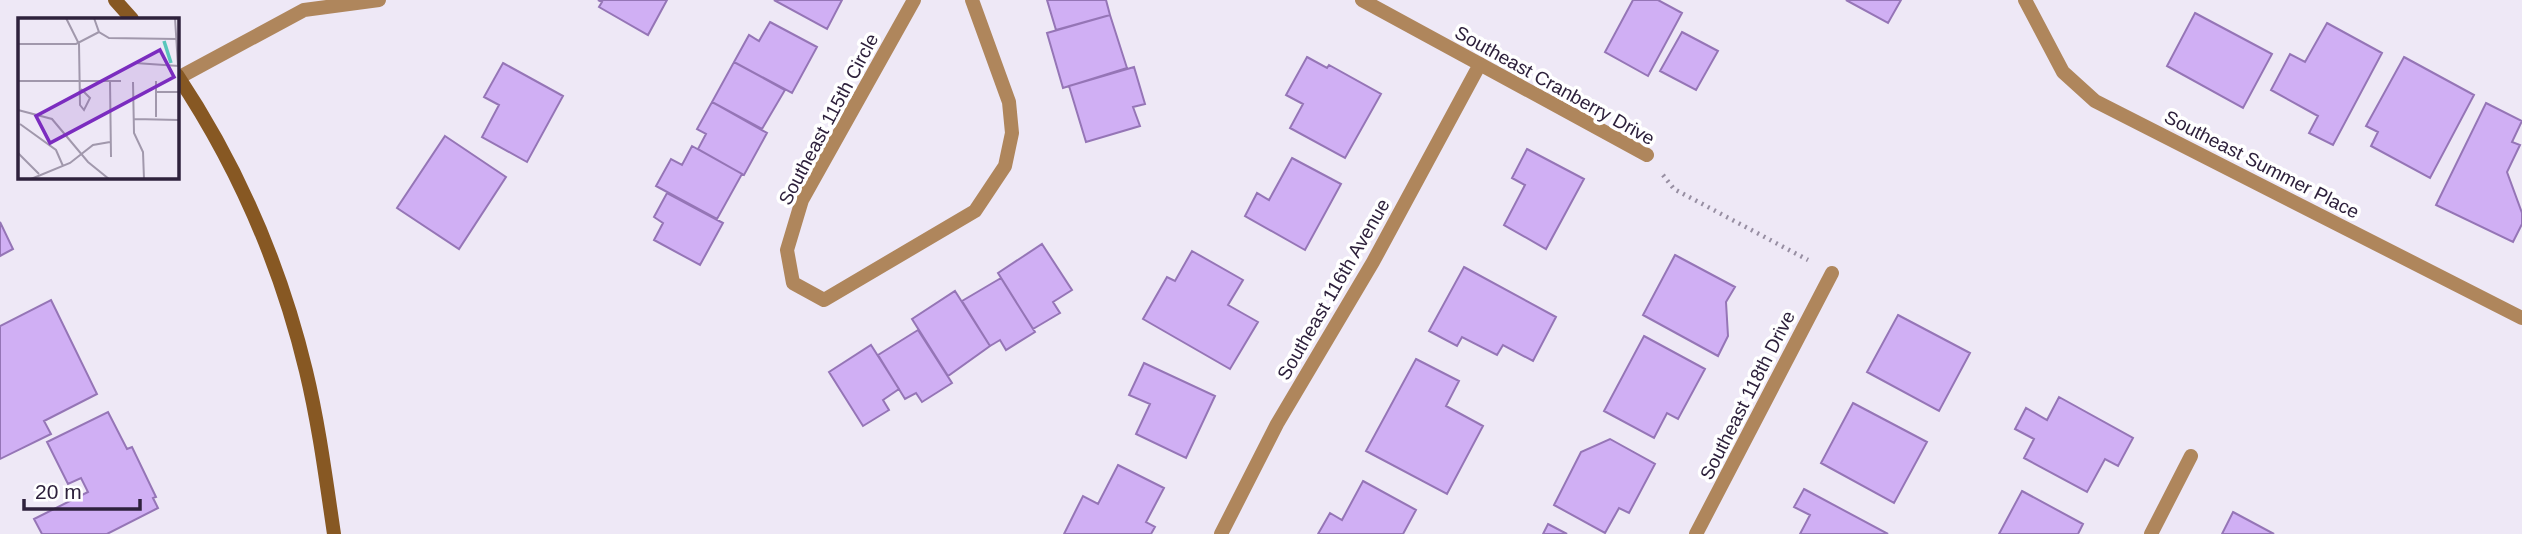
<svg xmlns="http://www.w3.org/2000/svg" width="2522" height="534" font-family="Arial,sans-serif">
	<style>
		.building { fill: #d0aff4; stroke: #9575b6; stroke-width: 2 }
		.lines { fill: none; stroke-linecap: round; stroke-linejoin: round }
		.path { stroke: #978ea2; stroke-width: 4.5; stroke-dasharray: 2 5; stroke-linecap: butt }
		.street { stroke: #af865c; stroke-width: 14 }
		.secondary { stroke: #875823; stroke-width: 14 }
		.labels { text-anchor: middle; stroke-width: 7; stroke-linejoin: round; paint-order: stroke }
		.street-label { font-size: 19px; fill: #2e213c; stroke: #fff }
		.inset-river { fill: none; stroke: #58c6bb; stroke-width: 3.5 }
		.inset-road { fill: none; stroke: #a198ac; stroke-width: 2 }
		.view { fill: #7b2cbf; fill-opacity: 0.15; stroke: #7b2cbf; stroke-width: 3.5 }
		.inset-edge { fill: none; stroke: #2e213c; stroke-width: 3.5 }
	</style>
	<rect width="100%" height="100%" fill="#eee8f6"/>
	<path class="building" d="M 598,0 L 667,0 L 648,35 L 599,7 L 602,2 Z
		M 774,0 L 842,0 L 827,29 Z
		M 1047,0 L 1106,0 L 1110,15 L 1056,30 Z
		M 1633,0 L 1658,0 L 1682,13 L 1648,76 L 1605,52 Z
		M 1846,0 L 1901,0 L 1888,23 Z
		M 2195,13 L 2272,54 L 2243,108 L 2167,66 Z
		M 1110,15 L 1127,68 L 1063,88 L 1047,33 Z
		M 770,22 L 817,47 L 792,93 L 734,62 L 749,35 L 759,41 Z
		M 2327,23 L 2382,53 L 2333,145 L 2309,133 L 2318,116 L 2271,90 L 2290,54 L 2305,62 Z
		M 1682,32 L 1718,51 L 1696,90 L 1660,71 Z
		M 1307,57 L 1327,68 L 1329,65 L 1381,94 L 1345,158 L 1290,128 L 1303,104 L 1286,95 Z
		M 2404,57 L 2474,95 L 2430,178 L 2371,146 L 2378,132 L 2366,126 Z
		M 734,62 L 785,90 L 762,129 L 712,102 Z
		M 503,63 L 563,96 L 527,162 L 482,137 L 499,105 L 484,97 Z
		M 1134,67 L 1145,104 L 1133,107 L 1140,126 L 1086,142 L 1069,86 Z
		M 712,102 L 767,133 L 744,175 L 698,149 L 706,134 L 697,129 Z
		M 2486,103 L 2522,121 L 2512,142 L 2520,145 L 2507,172 L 2522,213 L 2522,224 L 2513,242 L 2436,205 Z
		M 445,136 L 506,177 L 459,249 L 397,208 Z
		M 692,146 L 742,174 L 717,219 L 656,186 L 671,159 L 682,165 Z
		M 1527,149 L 1584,179 L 1546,249 L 1504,225 L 1525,185 L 1512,178 Z
		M 1292,158 L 1341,184 L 1305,250 L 1245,216 L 1257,193 L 1269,200 Z
		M 667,193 L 723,223 L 700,265 L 654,240 L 663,223 L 654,217 Z
		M 0,222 L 13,249 L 0,256 Z
		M 1042,244 L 1072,290 L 1053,302 L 1060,313 L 1033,329 L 998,273 Z
		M 1192,251 L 1243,280 L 1228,305 L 1258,322 L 1230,369 L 1143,319 L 1167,277 L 1175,281 Z
		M 1675,255 L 1735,287 L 1726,302 L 1728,336 L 1718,356 L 1643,315 Z
		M 1464,267 L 1556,317 L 1533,361 L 1503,345 L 1497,355 L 1462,337 L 1457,346 L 1429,331 Z
		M 1001,278 L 1035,332 L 1006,350 L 1000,340 L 990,346 L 962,301 Z
		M 955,291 L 990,346 L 948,376 L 912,319 Z
		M 51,300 L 97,394 L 44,421 L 51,434 L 0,459 L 0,326 Z
		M 1898,315 L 1970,353 L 1939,411 L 1867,372 Z
		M 918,330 L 952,383 L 922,402 L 916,393 L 905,399 L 878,355 Z
		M 1644,336 L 1705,369 L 1678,419 L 1667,413 L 1654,438 L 1604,411 Z
		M 871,345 L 899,389 L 883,400 L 889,410 L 863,426 L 829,372 Z
		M 1416,359 L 1459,381 L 1446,406 L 1483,426 L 1447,494 L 1366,451 Z
		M 1144,363 L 1215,396 L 1186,458 L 1136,434 L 1150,404 L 1129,395 Z
		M 2059,397 L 2133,438 L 2118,466 L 2105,459 L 2087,492 L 2024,458 L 2034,439 L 2015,429 L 2026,408 L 2047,420 Z
		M 1853,403 L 1927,442 L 1894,503 L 1821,463 Z
		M 108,412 L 127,449 L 132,447 L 156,497 L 153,498 L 158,508 L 107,534 L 42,534 L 34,519 L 88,492 L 81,478 L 68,484 L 47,442 Z
		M 1610,439 L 1655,464 L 1629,513 L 1619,508 L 1605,533 L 1554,505 L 1581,452 Z
		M 1118,465 L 1164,488 L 1146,522 L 1155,527 L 1151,534 L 1064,534 L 1083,496 L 1098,504 Z
		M 1363,481 L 1416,510 L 1403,534 L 1318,534 L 1330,513 L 1342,520 Z
		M 1804,489 L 1888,534 L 1800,534 L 1810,515 L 1794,507 Z
		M 2022,491 L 2083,524 L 2078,534 L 1999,534 Z
		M 2233,512 L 2274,534 L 2222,534 Z
		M 1548,524 L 1567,534 L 1543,534 Z"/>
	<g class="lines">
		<path class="path" d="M 1663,175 L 1674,189 L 1808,260"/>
		<path class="street" d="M 914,0 L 802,200 L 787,250 L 793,283 L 824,300 L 975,211 L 1005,166 L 1012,133 L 1009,102 L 972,0
			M 1362,0 L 1647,155
			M 2025,0 L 2063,72 L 2095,101 L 2522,318
			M 178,78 L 304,10 L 379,0
			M 1221,534 L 1277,424 L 1373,262 L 1480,64
			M 1696,534 L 1832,273
			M 2151,534 L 2191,456"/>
		<path class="secondary" d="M 115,0 L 132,19
			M 177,75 C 237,165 281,267 306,371 C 319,425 326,480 334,534"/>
	</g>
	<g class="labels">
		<g class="street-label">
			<text transform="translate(1555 85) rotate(29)" y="7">Southeast Cranberry Drive</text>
			<text transform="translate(828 119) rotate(-62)" y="7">Southeast 115th Circle</text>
			<text transform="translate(2262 164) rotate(27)" y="7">Southeast Summer Place</text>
			<text transform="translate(1333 289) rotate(-60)" y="7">Southeast 116th Avenue</text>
			<text transform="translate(1747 395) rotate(-63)" y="7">Southeast 118th Drive</text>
		</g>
	</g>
	<g transform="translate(18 18)">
		<rect width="161" height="161" fill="#eee8f6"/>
		<path class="inset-river" d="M 146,23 L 153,45"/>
		<path class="inset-road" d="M 48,0 L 61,26 L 62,87 L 66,92 L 72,80 L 63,71M 76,0 L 81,14 L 91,20 L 159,21M 157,0 L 160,48M 0,26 L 58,26 L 81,14M 117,45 L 161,48M 0,63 L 103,63M 92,63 L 93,139M 138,63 L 138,99M 115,64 L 116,115 L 125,134 L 126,161M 138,74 L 161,74M 0,92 L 34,101 L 70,144 L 91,161M 116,101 L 161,102M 2,106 L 38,132 L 45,148M 0,135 L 21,156M 13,161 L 52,145 L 75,127 L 92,124"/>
		<path class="view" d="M 142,32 L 156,59 L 32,125 L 18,98 Z"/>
		<rect width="161" height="161" class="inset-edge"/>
	</g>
	<path d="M24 499v10h116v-10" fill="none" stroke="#2e213c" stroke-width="3.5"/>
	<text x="35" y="499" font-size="21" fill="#2e213c" stroke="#ffffff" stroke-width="5" paint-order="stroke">20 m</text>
</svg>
